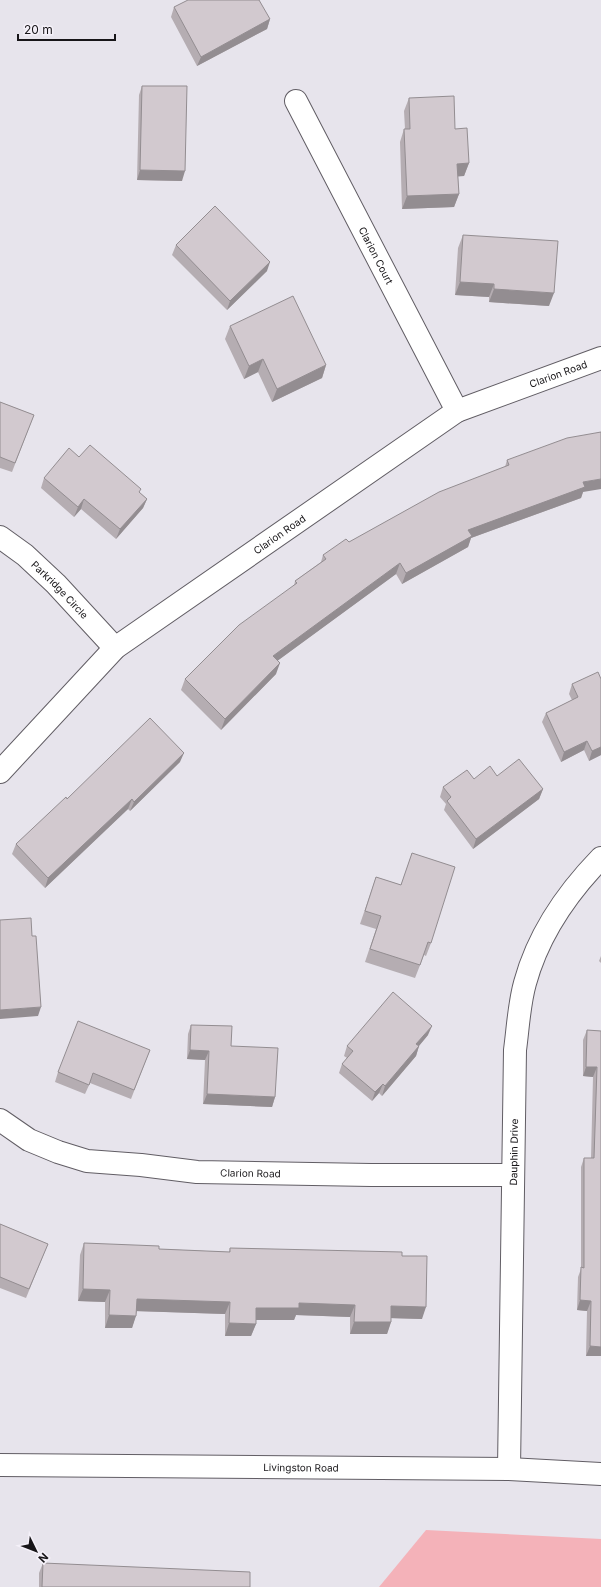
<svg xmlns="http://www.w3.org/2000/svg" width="601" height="1587" font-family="Inter,sans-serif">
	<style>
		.green { fill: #f4b2b9 }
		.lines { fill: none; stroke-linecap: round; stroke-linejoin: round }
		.minor-casing { stroke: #615d64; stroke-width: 24 }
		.secondary-casing { stroke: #615d64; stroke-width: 24 }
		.minor { stroke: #fff; stroke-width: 22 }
		.secondary { stroke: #fff; stroke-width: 22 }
		.wall { fill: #b5adb2 }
		.shaded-wall { fill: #938d91 }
		.building { fill: #d2c9cf; stroke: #938d91 }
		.labels { text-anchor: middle; stroke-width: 3; stroke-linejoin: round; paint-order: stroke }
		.street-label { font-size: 10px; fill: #171518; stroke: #f5f1f9 }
	</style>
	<rect width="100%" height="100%" fill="#e7e4ec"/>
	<path class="green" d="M 426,1530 L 601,1539 L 601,1587 L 379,1587 Z"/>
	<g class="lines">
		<g class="minor-casing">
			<g id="minor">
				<path id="s1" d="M 296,101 L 457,411"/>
				<path id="s2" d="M 0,537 L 25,555 L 56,584 L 115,648"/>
				<path id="s3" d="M 0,772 L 115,648 L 457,411 L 601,358"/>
				<path id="s4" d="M 0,1120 L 29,1140 L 58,1152 L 87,1161 L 141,1165 L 197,1172 L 371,1175 L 512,1175"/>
				<path id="s5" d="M 509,1469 L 515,1050 C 518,1028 519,1004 525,983 C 538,935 567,893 601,858"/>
			</g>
		</g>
		<g class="secondary-casing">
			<g id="secondary">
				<path id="s6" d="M 0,1465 L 509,1469 L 601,1474"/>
			</g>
		</g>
		<use href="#minor" class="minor"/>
		<use href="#secondary" class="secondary"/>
	</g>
	<path class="wall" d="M 174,7 L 270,19 L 267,29 L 197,66 L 171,17 Z
		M 142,86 L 182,181 L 137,180 L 139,95 Z
		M 409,98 L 455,129 L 469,163 L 464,176 L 458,176 L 459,194 L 454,207 L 402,209 L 400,142 L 404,129 L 405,129 L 404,111 Z
		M 463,235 L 549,306 L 489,302 L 489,297 L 455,295 L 458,248 Z
		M 176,245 L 267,271 L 227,310 L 172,255 Z
		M 230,326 L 326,365 L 322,378 L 272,402 L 258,372 L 244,379 L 225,339 Z
		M 0,402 L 34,415 L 12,472 L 0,468 Z
		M 79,457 L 140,493 L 147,499 L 143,508 L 116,539 L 81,509 L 74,517 L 41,488 L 44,478 Z
		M 507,460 L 583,492 L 581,498 L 471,538 L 468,547 L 402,584 L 396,574 L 277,661 L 276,674 L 221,730 L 181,690 L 185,679 L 294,586 L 295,581 L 321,562 L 323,555 L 505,467 Z
		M 601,679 L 601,755 L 589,761 L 584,750 L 561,762 L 542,722 L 546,713 L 572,700 L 569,694 L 572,684 Z
		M 180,762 L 130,811 L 128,809 L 45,888 L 12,854 L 16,844 L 67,799 Z
		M 497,776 L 543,789 L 539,799 L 473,849 L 444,810 L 446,804 L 440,797 L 443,787 L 474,779 Z
		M 412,853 L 431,943 L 426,956 L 424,955 L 415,978 L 365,962 L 376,929 L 360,924 L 376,877 L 401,885 Z
		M 601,956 L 601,963 L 599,961 Z
		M 191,1025 L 231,1046 L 275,1097 L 272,1107 L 203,1104 L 205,1060 L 187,1059 L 188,1034 Z
		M 587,1030 L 601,1031 L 601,1356 L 586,1356 L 587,1311 L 577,1310 L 578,1277 L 581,1269 L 581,1167 L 584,1158 L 591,1158 L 593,1077 L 583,1076 L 583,1040 Z
		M 428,1035 L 419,1046 L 416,1056 L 382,1096 L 379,1093 L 372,1101 L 339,1073 L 342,1064 L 347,1058 L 344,1056 L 347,1046 Z
		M 150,1050 L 131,1099 L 90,1083 L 85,1094 L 55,1082 L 58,1072 Z
		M 0,1224 L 48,1244 L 26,1298 L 0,1288 Z
		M 84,1243 L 159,1249 L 229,1252 L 230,1248 L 402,1256 L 422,1319 L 391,1318 L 391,1322 L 387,1334 L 350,1334 L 350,1317 L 296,1315 L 294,1320 L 256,1320 L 256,1324 L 251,1336 L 225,1336 L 225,1314 L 137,1311 L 132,1328 L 105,1328 L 105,1302 L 78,1301 L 80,1255 Z
		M 43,1563 L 250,1587 L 39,1587 L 39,1573 Z"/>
	<path class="shaded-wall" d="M 270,19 L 267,29 L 197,66 L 201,57 Z
		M 469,163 L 464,176 L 452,177 L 457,164 Z
		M 140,170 L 185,171 L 182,181 L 137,180 Z
		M 459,194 L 454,207 L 402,209 L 407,196 Z
		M 270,262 L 267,271 L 227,310 L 230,301 Z
		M 460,282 L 494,284 L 489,297 L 455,295 Z
		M 494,289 L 554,293 L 549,306 L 489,302 Z
		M 263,359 L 258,372 L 244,379 L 249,366 Z
		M 326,365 L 322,378 L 272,402 L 277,389 Z
		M 601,479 L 601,489 L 583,492 L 581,498 L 471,538 L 468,547 L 402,584 L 406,573 L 468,530 L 583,482 Z
		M 84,499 L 81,509 L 74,517 L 78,507 Z
		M 147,499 L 143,508 L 116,539 L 120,529 Z
		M 400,563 L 396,574 L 269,667 L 273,656 Z
		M 280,663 L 276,674 L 221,730 L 225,719 Z
		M 587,741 L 584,750 L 561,762 L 564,752 Z
		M 601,747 L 601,755 L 589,761 L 592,751 Z
		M 184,753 L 180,762 L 130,811 L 134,802 Z
		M 543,789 L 539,799 L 473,849 L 476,839 Z
		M 132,799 L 128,809 L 45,888 L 48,878 Z
		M 41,1007 L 38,1016 L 0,1019 L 0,1010 Z
		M 432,1026 L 428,1035 L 413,1053 L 416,1044 Z
		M 419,1046 L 416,1056 L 382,1096 L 385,1086 Z
		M 190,1050 L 209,1051 L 205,1060 L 187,1059 Z
		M 586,1067 L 597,1067 L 593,1077 L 583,1076 Z
		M 383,1084 L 379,1093 L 372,1101 L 375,1092 Z
		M 207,1094 L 275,1097 L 272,1107 L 203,1104 Z
		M 83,1289 L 110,1290 L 105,1302 L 78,1301 Z
		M 137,1299 L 230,1302 L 225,1314 L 133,1311 Z
		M 580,1300 L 591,1301 L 587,1311 L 577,1310 Z
		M 299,1303 L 355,1305 L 350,1317 L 296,1315 L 294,1320 L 251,1320 L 256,1308 Z
		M 391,1306 L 426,1307 L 422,1319 L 387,1318 Z
		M 109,1315 L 136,1316 L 132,1328 L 105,1328 Z
		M 354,1322 L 391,1322 L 387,1334 L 350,1334 Z
		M 229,1323 L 256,1324 L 251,1336 L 225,1336 Z
		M 590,1346 L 601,1347 L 601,1356 L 586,1356 Z"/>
	<path class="building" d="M 188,0 L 259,0 L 270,19 L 201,57 L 174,7 Z
		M 142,86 L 187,86 L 185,171 L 140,170 Z
		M 454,96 L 455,129 L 467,128 L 469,163 L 457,164 L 459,194 L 407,196 L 404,129 L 410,129 L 409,98 Z
		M 215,206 L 270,262 L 230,301 L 176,245 Z
		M 463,235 L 558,241 L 554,293 L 494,289 L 494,284 L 460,282 Z
		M 293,296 L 326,365 L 277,389 L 263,359 L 249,366 L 230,326 Z
		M 0,402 L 34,415 L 15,463 L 0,457 Z
		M 601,432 L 601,479 L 583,482 L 585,487 L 468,530 L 472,536 L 406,573 L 400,563 L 273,656 L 280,663 L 225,719 L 185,679 L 239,625 L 297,583 L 295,581 L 326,559 L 323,555 L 346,539 L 349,542 L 439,492 L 509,465 L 507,460 L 567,438 Z
		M 90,445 L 141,489 L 139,492 L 147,499 L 120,529 L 84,499 L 78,507 L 44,478 L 69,448 L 79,457 Z
		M 598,672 L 601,679 L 601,747 L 592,751 L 587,741 L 564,752 L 546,713 L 578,697 L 572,684 Z
		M 150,718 L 184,753 L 134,802 L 132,799 L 48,878 L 16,844 L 66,797 L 67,799 Z
		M 519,759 L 543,789 L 476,839 L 447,801 L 451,797 L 443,787 L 467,770 L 474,779 L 490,766 L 497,776 Z
		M 412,853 L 455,867 L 431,943 L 428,942 L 420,965 L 370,949 L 381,916 L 365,911 L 376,877 L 401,885 Z
		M 31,918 L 32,936 L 36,936 L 41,1007 L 0,1010 L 0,920 Z
		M 393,992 L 432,1026 L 416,1044 L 419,1046 L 385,1086 L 383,1084 L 375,1092 L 342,1064 L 353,1051 L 347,1046 Z
		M 78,1021 L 150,1050 L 134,1090 L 93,1073 L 89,1085 L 58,1072 Z
		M 191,1025 L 232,1026 L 231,1046 L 278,1048 L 275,1097 L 207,1094 L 209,1051 L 190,1050 Z
		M 587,1030 L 601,1031 L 601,1347 L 590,1346 L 591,1301 L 580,1300 L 581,1267 L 584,1268 L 584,1158 L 594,1158 L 597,1067 L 586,1067 Z
		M 0,1224 L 48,1244 L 29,1289 L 0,1277 Z
		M 84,1243 L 159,1246 L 159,1249 L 230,1252 L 230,1248 L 402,1252 L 402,1256 L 427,1256 L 426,1307 L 391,1306 L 391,1322 L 354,1322 L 355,1305 L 299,1303 L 299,1308 L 256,1308 L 256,1324 L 229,1323 L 230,1302 L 137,1299 L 136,1316 L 109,1315 L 110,1290 L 83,1289 Z
		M 43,1563 L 250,1572 L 250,1587 L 42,1587 Z"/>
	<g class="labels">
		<g class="street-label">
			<text dy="4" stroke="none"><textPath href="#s1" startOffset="174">Clarion Court</textPath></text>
			<text dy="4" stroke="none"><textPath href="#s3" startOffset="693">Clarion Road</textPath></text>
			<text dy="4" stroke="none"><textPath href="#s3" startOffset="369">Clarion Road</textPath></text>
			<text dy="4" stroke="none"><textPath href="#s2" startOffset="80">Parkridge Circle</textPath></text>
			<text dy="4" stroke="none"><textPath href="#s5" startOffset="317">Dauphin Drive</textPath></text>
			<text dy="4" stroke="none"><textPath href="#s4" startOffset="261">Clarion Road</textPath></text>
			<text dy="4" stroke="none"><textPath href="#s6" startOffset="301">Livingston Road</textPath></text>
		</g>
	</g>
	<g transform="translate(36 1551) rotate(133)" stroke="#f5f1f9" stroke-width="3" paint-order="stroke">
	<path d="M0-3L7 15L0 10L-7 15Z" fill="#171518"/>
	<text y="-6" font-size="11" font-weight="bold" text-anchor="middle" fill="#171518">N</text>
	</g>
	<path d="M18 34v6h97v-6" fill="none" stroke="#171518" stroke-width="2"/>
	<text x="24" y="34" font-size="12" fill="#171518" stroke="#f5f1f9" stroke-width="3" paint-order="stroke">20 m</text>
</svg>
